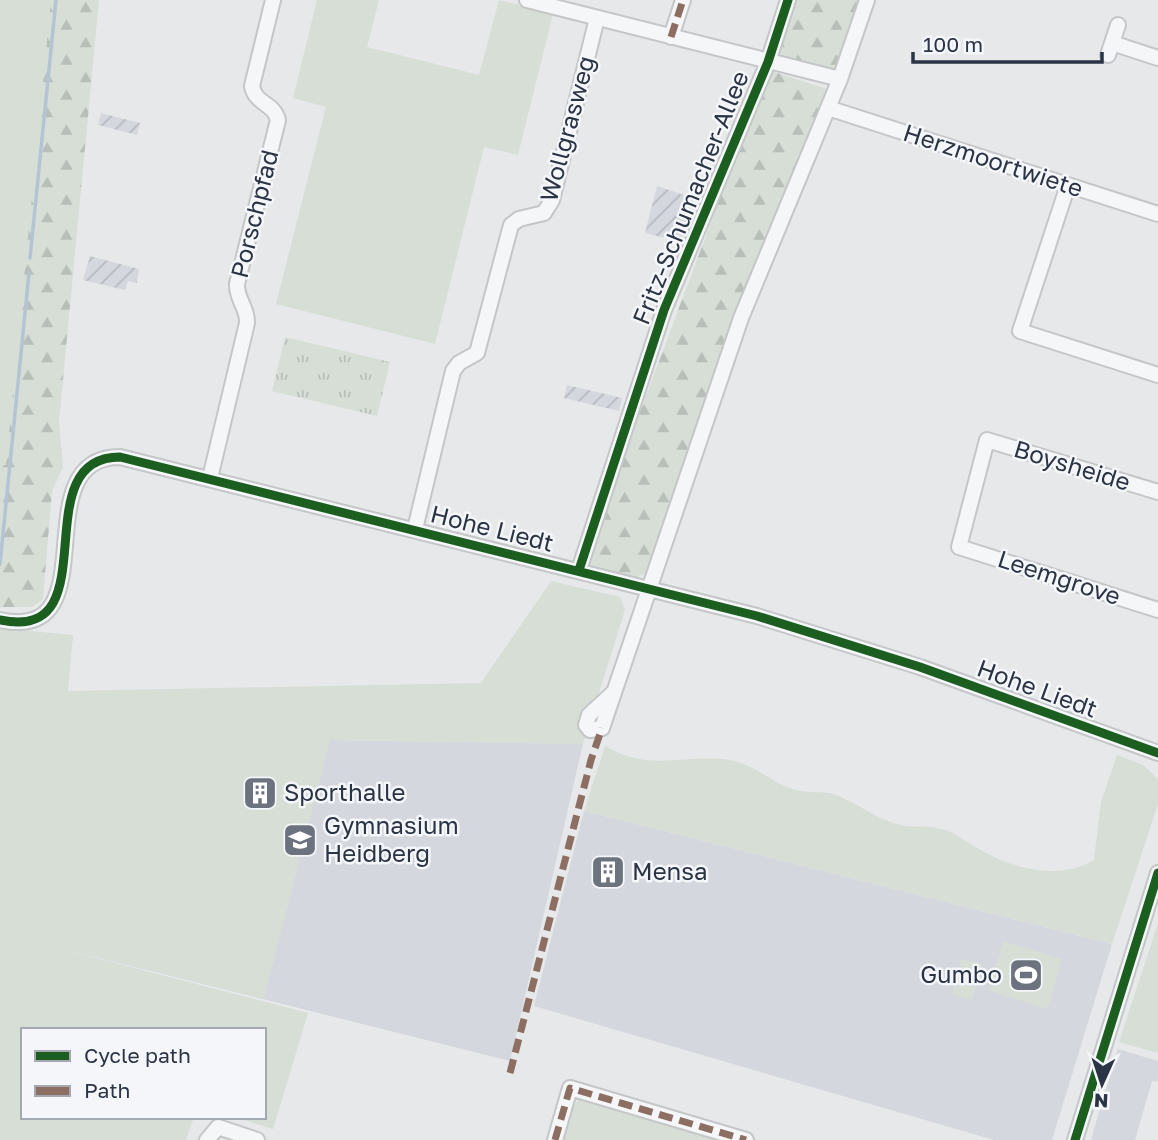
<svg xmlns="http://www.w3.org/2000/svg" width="1158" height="1140" font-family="'Golos Text',sans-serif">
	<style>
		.built { fill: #d4d7dd }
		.industrial { fill: url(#industrial-furrows) }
		.grass { fill: url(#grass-tufts) }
		.forest { fill: url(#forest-firs) }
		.green { fill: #d6ded6 }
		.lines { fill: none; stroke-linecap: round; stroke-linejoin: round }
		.stream { stroke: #b4c4d5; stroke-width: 3.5 }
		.minor-casing { stroke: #c4c6c8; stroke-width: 18 }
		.minor { stroke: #f5f6f7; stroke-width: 14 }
		.quiet { stroke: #8d6e63; stroke-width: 7; stroke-dasharray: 14 7; stroke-linecap: butt }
		.cycleway-casing { stroke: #f4f6f9; stroke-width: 13 }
		.cycleway { stroke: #1b5e20; stroke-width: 9 }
		.labels { text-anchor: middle; stroke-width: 5; stroke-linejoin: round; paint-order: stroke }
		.street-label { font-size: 24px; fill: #2b3445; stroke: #f4f6f9 }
		.poi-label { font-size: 24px; fill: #2b3445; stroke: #f4f6f9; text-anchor: start }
	</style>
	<defs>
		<pattern id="industrial-furrows" width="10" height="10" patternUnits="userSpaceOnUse" patternTransform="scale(1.75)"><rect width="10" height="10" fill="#d4d7dd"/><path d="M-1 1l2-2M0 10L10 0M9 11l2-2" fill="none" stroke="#b6b9bf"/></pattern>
		<pattern id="grass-tufts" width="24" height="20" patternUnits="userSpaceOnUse" patternTransform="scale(1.75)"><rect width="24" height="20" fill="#d6ded6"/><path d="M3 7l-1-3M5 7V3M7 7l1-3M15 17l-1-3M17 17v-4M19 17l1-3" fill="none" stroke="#b8bfb9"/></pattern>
		<pattern id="forest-firs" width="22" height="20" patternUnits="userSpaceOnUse" patternTransform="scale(1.75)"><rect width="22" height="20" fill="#d6ded6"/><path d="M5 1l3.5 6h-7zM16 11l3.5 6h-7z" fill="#b8bfb9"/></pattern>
	</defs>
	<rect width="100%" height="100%" fill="#e6e8ea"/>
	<path class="built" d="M 330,740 L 583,744 L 510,1061 L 11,936 Z
		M 584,811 L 1112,944 L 1052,1140 L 994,1140 L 534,1006 Z
		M 1118,1049 L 1158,1061 L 1158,1078 L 1157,1082 L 1152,1081 L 1135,1140 L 1094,1140 L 1091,1139 Z"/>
	<path class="industrial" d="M 101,113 L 140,123 L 137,135 L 98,125 Z
		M 657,186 L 699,200 L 681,242 L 645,233 Z
		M 90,256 L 139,269 L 137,283 L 128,281 L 125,290 L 83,280 Z
		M 567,385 L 622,398 L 619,411 L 564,398 Z"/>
	<path class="grass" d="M 285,337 L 390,362 L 377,416 L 272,391 Z"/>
	<path class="forest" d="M 0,0 L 99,0 L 59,422 L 63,467 L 52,491 L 43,599 L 32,607 L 0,607 Z
		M 796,0 L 859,0 L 834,72 L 777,57 Z
		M 768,70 L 827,89 L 727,334 L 646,573 L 635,578 L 583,564 Z"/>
	<path class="green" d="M 0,0 L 51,0 L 6,465 L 0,465 Z
		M 317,0 L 379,0 L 367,47 L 479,75 L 499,0 L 553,14 L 518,155 L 484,147 L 435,344 L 276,304 L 326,107 L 293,98 Z
		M 551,581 L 620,597 L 625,610 L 583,744 L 330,740 L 264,999 L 12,936 L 308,1013 L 273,1129 L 235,1117 L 264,1117 L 264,1030 L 23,1030 L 23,1117 L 194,1117 L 186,1140 L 0,1140 L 0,628 L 73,635 L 68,691 L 481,683 Z
		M 605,746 C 647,771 679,756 723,759 C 751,761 771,783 796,790 C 808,793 821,791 833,794 C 857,802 875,819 900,825 C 912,828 925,825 937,828 C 955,831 964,841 979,849 C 1013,869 1058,881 1094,860 L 1101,802 L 1117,755 L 1143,765 L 1158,779 L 1158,804 L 1112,944 L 584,811 Z
		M 1158,923 L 1158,1053 L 1119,1042 Z
		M 1003,941 L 1062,959 L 1048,1009 L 989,991 Z
		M 961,959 L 982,964 L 972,1000 L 952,994 Z
		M 582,1097 L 726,1140 L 562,1140 L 572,1106 Z"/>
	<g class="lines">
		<path class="stream" d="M 30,258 L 56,0
			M 0,564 L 29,273"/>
		<g class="minor-casing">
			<path id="minor" d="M 527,0 L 840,79
				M 671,37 L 683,0
				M 1112,43 L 1158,58
				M 1108,55 L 1118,25
				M 828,108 L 1158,214
				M 1068,185 L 1020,331 L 1158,375
				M 210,478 L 247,323 C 248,308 236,299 237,284 L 278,120 C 274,103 255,104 252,86 L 273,0
				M 1158,492 L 987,440 L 959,547 L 1158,610
				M 415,529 L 453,371 L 459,363 L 477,353 L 511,225 L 519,219 L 544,213 L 552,200 L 597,18
				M 579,570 L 664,310 L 768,62 L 788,0
				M 0,620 C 112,644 21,457 120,457 L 757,616 L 920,667 L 1158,753
				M 614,692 L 589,715 L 586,725 L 590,730 L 602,728 L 741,318 L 840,79 L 867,0
				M 207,1140 L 218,1127 L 257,1140
				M 555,1140 L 570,1088 L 746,1140
				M 1075,1140 L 1158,873"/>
		</g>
		<use href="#minor" class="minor"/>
		<path class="quiet" d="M 671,37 L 683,0
			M 510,1073 L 591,760 L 602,728
			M 555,1140 L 570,1088 L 746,1140"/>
		<g class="cycleway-casing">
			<path id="cycleway" d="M 579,570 L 664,310 L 768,62 L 788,0
				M 0,620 C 112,644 21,457 120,457 L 757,616 L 920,667 L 1158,753
				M 1075,1140 L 1158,873"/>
		</g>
		<use href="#cycleway" class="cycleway"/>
	</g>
	<defs>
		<g id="building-square" transform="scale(1.75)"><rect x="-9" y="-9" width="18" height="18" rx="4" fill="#6c737f" stroke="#f4f6f9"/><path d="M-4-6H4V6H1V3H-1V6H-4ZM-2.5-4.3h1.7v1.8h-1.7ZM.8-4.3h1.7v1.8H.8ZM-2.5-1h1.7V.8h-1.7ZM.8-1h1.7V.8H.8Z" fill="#fff"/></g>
		<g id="school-square" transform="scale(1.75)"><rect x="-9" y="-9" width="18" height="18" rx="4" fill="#6c737f" stroke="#f4f6f9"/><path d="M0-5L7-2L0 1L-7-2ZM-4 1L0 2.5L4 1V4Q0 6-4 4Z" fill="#fff"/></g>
		<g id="stadium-square" transform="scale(1.75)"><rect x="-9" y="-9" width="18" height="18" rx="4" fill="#6c737f" stroke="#f4f6f9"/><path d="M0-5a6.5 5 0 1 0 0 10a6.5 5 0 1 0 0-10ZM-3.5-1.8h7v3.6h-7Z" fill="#fff"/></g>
	</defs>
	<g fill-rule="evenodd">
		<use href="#building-square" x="260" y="793"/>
		<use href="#school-square" x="300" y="840"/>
		<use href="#building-square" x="608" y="872"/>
		<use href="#stadium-square" x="1026" y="975"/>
	</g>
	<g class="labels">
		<g class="street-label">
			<text transform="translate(568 129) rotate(-75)" y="8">Wollgrasweg</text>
			<text transform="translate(993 161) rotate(18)" y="8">Herzmoortwiete</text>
			<text transform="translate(691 198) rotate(-68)" y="8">Fritz-Schumacher-Allee</text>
			<text transform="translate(255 214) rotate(-76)" y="8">Porschpfad</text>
			<text transform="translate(1072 466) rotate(17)" y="8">Boysheide</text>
			<text transform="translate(492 529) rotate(14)" y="8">Hohe Liedt</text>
			<text transform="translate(1059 578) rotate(18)" y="8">Leemgrove</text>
			<text transform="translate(1037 689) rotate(20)" y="8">Hohe Liedt</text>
		</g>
		<g class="poi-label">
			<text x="284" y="801">Sporthalle</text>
			<text x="324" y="834">Gymnasium<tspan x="324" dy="28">Heidberg</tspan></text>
			<text x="632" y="880">Mensa</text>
			<text x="1002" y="983" text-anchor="end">Gumbo</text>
		</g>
	</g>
	<rect x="21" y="1028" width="245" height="91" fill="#f4f6f9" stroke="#a4a8b1" stroke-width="2"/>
	<rect x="35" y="1051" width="35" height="10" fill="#1b5e20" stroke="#a4a8b1" stroke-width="2"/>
	<text x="84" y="1063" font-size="21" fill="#2b3445">Cycle path</text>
	<rect x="35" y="1086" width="35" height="10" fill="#8d6e63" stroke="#a4a8b1" stroke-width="2"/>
	<text x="84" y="1098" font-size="21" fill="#2b3445">Path</text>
	<g transform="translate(1102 1084) rotate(183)" stroke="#f4f6f9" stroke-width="5" paint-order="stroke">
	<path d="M0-5L12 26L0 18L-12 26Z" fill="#2b3445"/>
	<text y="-10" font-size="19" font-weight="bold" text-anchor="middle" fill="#2b3445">N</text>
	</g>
	<path d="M913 52v10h189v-10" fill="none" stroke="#2b3445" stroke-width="3.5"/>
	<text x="923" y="52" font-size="21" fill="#2b3445" stroke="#f4f6f9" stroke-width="5" paint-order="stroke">100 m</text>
</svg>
